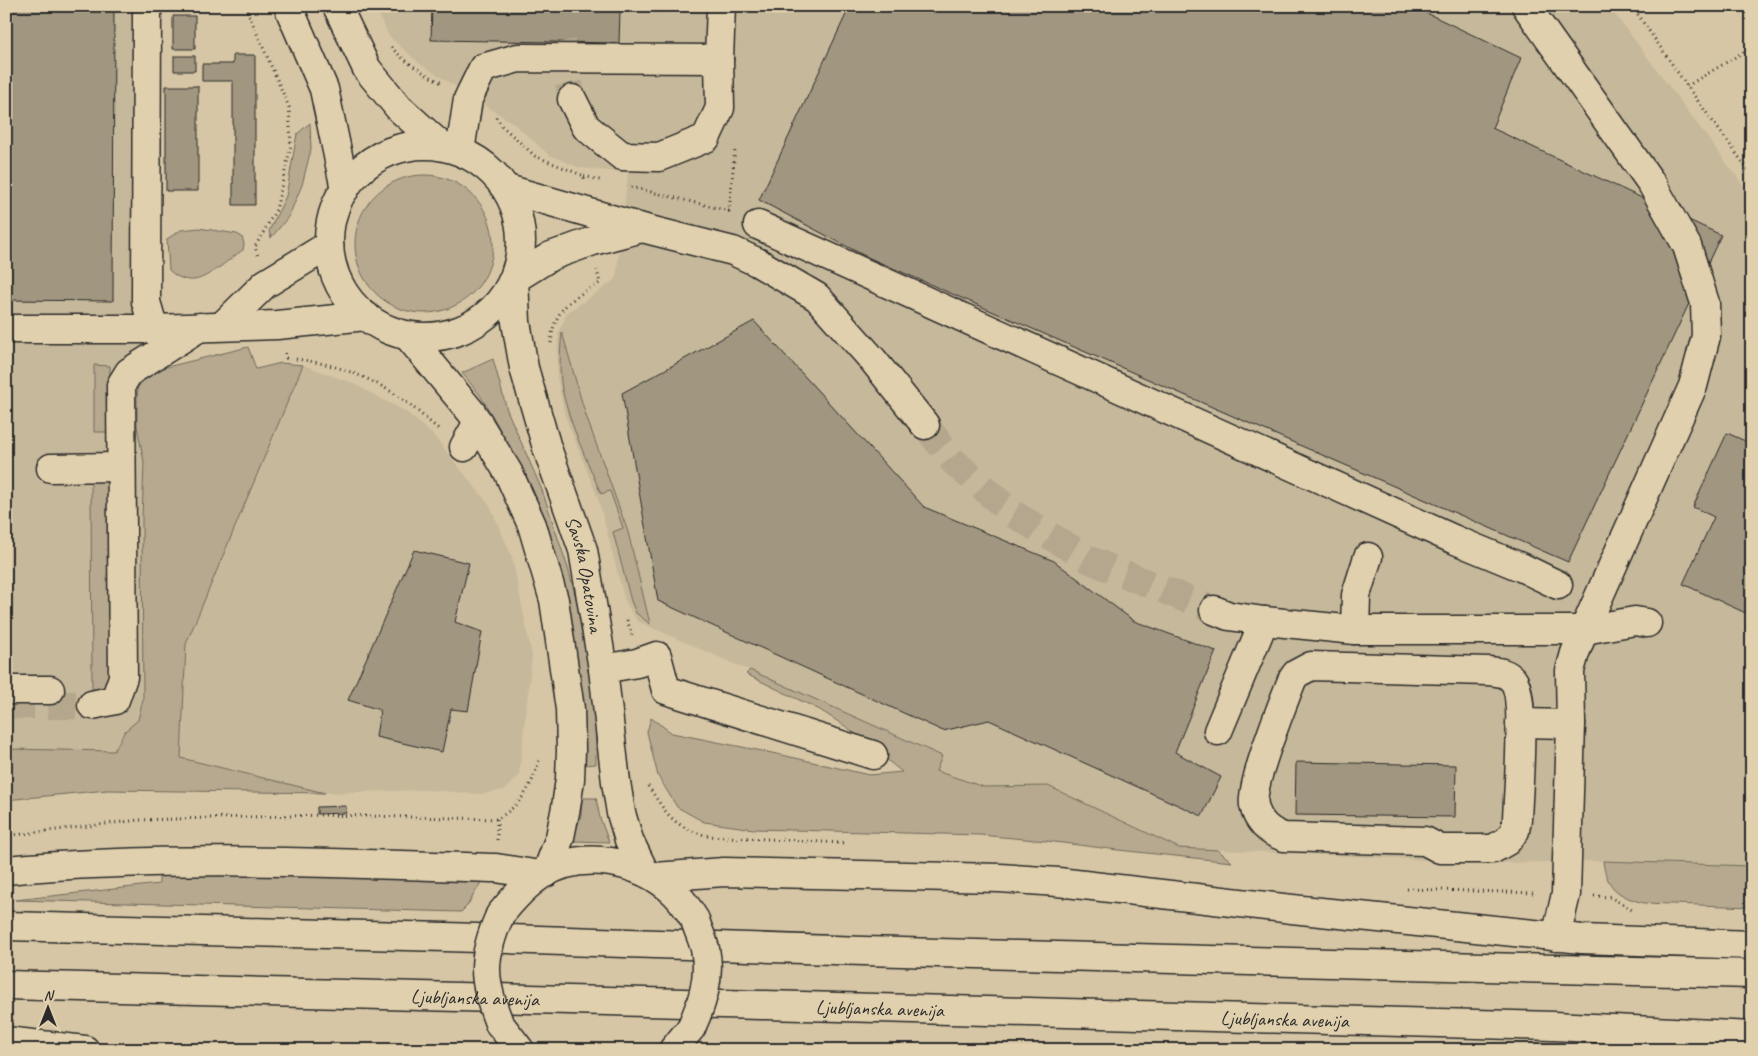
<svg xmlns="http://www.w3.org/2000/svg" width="1758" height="1056" font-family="Caveat,sans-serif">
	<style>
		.built { fill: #c6b89a }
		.green { fill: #b6a98f; stroke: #706a5d }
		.building { fill: #a19680; stroke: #2b2b2b }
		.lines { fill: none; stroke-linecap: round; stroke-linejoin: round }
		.minor-tunnel { stroke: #b4a78d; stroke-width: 28; stroke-dasharray: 28 14; stroke-linecap: butt }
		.minor-casing { stroke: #2b2b2b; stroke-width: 31 }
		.major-casing { stroke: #2b2b2b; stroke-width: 31 }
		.path { stroke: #2b2b2b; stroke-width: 3; stroke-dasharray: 1 4; stroke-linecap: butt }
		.minor { stroke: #e1d0ad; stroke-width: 28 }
		.major { stroke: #e1d0ad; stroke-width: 28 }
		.minor-bridge-casing { stroke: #2b2b2b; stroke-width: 31; stroke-linecap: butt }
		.minor-bridge { stroke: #e1d0ad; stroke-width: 28 }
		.labels { text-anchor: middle; stroke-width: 4; stroke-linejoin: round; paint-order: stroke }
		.street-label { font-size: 20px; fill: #2b2b2b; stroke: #e1d0ad }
	</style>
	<rect width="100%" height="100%" fill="#d6c6a5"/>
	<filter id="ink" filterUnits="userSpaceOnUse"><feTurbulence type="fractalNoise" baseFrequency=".02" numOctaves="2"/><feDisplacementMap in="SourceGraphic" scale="10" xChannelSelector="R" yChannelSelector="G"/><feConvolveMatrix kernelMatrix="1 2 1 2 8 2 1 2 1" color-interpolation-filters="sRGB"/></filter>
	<g filter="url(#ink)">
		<path class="built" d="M 6,6 L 147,6 L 181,749 L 186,644 L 303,365 L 352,383 L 406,412 L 434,436 L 490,506 L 512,557 L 532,656 L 519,776 L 505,790 L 481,794 L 425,790 L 325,793 L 181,758 L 114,751 L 6,749 Z
			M 374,6 L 1609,6 L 1752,197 L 1752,866 L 1603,861 L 1490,863 L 1179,848 L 1048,786 L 984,787 L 936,771 L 942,756 L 637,621 L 625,601 L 598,498 L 565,416 L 557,377 L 558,334 L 567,313 L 616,279 L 628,173 L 580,168 L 549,155 L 513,123 L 420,64 L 389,36 Z"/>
		<path class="green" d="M 310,123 L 311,149 L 302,185 L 289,216 L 271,238 L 269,231 L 286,196 L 297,134 Z
			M355 244a69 69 0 1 1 138 0a69 69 0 1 1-138 0Z
			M 199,228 L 237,234 L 242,237 L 244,244 L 243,250 C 230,258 205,282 190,280 C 182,280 174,275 169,270 L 167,239 L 181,230 Z
			M 562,332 L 585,413 L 628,532 L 650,624 L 636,613 L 631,601 L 613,532 L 623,528 L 610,491 L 601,494 C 587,460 570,426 562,389 C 559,371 560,351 562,332 Z
			M 248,347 L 256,369 L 281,363 L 303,365 L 186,644 L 181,758 L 325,793 L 107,790 L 6,800 L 6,749 L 114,751 L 125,731 L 138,720 L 143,699 L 142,518 L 144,462 L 137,426 L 137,398 L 138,387 L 148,375 L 159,369 Z
			M 493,359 L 507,410 L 542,490 L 568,568 L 578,606 L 589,666 L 595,709 L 596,764 L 584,765 L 581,717 L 520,472 L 497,424 L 480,395 L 462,373 Z
			M 94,365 L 110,366 L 109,432 L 94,432 Z
			M 91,481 L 116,481 L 116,689 L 92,689 Z
			M 750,670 L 942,756 L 936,771 L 984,787 L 1048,786 L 1179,848 L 1218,850 L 1232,862 L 1118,850 L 1047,841 L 980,835 L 754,829 L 704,822 L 677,807 L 658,776 L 647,732 L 651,718 L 672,733 L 782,755 L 869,775 L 902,772 L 848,728 L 820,710 L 746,674 Z
			M 582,798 L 596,798 L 600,818 L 609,842 L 572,841 L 581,816 Z
			M 1603,861 L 1752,866 L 1752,907 L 1644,903 C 1619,897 1606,888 1603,861 Z
			M 292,873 L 483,879 L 467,906 L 461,912 L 15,900 L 159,884 L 159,875 Z"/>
		<path class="building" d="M 6,6 L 114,6 L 113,301 L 6,300 Z
			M 432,6 L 667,6 L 667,12 L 620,11 L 619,43 L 431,40 Z
			M 850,6 L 1412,6 L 1521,58 L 1492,128 L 1721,235 L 1568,562 L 865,256 L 759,200 Z
			M 173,16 L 195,16 L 195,49 L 173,49 Z
			M 233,55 L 255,55 L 255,205 L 233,205 L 233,81 L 202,81 L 202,64 L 233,64 Z
			M 174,56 L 195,56 L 195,71 L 174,71 Z
			M 166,86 L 198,86 L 198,191 L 166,191 Z
			M 754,321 L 924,507 L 1054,561 L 1134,621 L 1216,651 L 1175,752 L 1221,777 L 1202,816 L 989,720 L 943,731 L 658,601 L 622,393 Z
			M 1727,433 L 1752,444 L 1752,616 L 1683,584 L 1714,517 L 1693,507 Z
			M 414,550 L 469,563 L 455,622 L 482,632 L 468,711 L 451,709 L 442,752 L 376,737 L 380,710 L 348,700 Z
			M 1296,762 L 1456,765 L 1455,817 L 1295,815 Z
			M 346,806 L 346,813 L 317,814 L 317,807 Z"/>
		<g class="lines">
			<path class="minor-tunnel" d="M 561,42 L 572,99
				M 925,425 L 954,462 L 1012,513 L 1090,560 L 1214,610
				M 6,705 L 92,705"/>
			<g class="minor-casing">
				<g id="minor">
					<path d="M 147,6 L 146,302 L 154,329"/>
					<path d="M 288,6 L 324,89 L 345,189"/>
					<path d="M 337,6 L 367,69 L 399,108 L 441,146"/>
					<path d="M 1526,6 L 1652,184 L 1687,246 L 1705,303 L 1706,336 L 1693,386 L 1584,630 L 1575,653 L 1570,671 L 1571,724 L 1566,894 L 1556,937"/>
					<path d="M 572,99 L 586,127 L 622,156 L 659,157 L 706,138 L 720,108 L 719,59"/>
					<circle cx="425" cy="241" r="96"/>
					<path d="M 460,151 L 468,99 L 483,68 L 518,58 L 719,59 L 721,6"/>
					<path d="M 507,189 L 642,228 L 733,251 L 757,262 L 817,297 L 873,360 L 925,425"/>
					<path d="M 758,225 L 1453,539 L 1523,568 L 1558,585"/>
					<path id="s1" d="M 642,228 L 593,241 L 551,256 L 514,279 L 516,322 L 524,368 L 547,448 L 583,550 L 603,669 L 616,782 L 621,813 L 629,840 L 644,871"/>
					<path d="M 222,326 L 265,284 L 329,245"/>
					<path d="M 6,329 L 154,329 L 277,325 L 366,316"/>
					<path d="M 408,336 L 472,413 L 508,472 L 532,525 L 554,600 L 570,709 L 571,750 L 570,779 L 566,807 L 560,837 L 547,872"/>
					<path d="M 464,447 L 478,422"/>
					<path d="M 51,468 L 121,467"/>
					<path d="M 1214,610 L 1229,616 L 1264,621 L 1355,630 L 1584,630 L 1635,621 L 1647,623"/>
					<path d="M 1355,630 L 1356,595 L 1368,557"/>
					<path d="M 1311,666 L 1488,671 C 1498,672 1506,672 1513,680 C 1526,696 1518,794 1517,819 L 1515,831 L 1507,841 L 1493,849 L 1440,849 L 1425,841 L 1284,837 C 1269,832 1257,821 1254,805 C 1250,785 1283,703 1292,680 L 1296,674 Z"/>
					<path d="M 603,669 L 637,663 L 657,656 L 666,690 L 873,755"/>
					<path d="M 6,690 L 50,690"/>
					<path d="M 92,705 L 115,700 L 123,677 L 121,385 L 129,372 L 200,327"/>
					<path d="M 1520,723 L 1571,724"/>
					<path d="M 1218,731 L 1264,621"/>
					<path d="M 500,915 C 512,900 524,886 541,875 C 582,849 640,860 675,893 C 683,901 689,910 695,920"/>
					<path d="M 499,1023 L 520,1050"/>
					<path d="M 673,1050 L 691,1028"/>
				</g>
			</g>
			<g class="major-casing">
				<g id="major">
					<path d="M 6,870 C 169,855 333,863 496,868 L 540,875"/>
					<path d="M 655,877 L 724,872 L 1000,878 L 1058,882 L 1292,909 L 1582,939 L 1752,945"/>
					<path d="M 6,926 L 446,937 L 864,951 L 1752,974"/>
					<path id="s2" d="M 6,985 L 1554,1026 L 1752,1036"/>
					<path d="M 6,1041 L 85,1050"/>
				</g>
			</g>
			<path class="path" d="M 245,6 L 289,107 L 291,145 L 276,210 L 255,247 L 258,256
				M 1632,6 L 1687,86 L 1752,175
				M 391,47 C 406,63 423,73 442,83
				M 1687,86 L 1752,47
				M 496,117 L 502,126 L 535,156 L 584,176 L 584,182
				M 584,176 L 603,181
				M 631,187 L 729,211 L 735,149
				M 551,343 C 552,337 552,329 555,323 C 562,303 582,293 600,283 L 597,270
				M 285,353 L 286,358 C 330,362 365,374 401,398 C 415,408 427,420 440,430
				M 627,620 L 632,635
				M 648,786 C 668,815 671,826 708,836 L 843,843
				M 6,836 L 139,820 L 324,815 L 497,819 C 521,805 532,787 539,760
				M 497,840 L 497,819
				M 1407,889 L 1535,893
				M 1594,896 L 1610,897 L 1632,910"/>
			<use href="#minor" class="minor"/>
			<use href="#major" class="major"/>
			<g class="minor-bridge-casing">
				<path id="minor-bridge" d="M 499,1023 C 482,980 481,958 500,915
					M 691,1028 C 702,1004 711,977 705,949 C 703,940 698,930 695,920"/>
			</g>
			<use href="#minor-bridge" class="minor-bridge"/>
		</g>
	</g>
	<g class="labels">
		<g class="street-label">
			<text dy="7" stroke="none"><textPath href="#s1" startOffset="444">Savska Opatovina</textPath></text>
			<text dy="7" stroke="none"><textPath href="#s2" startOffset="469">Ljubljanska avenija</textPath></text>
			<text dy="7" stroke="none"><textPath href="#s2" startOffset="874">Ljubljanska avenija</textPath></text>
			<text dy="7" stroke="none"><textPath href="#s2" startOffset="1279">Ljubljanska avenija</textPath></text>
		</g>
	</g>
	<rect width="1758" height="1056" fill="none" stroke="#e1d0ad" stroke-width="25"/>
	<rect x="12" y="12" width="1733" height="1031" fill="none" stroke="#2b2b2b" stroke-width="2" filter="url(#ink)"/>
	<g transform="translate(48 1008)" stroke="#e1d0ad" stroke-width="4" paint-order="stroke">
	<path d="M0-4L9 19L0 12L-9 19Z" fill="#2b2b2b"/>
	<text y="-8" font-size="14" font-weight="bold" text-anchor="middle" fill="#2b2b2b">N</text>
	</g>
</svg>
